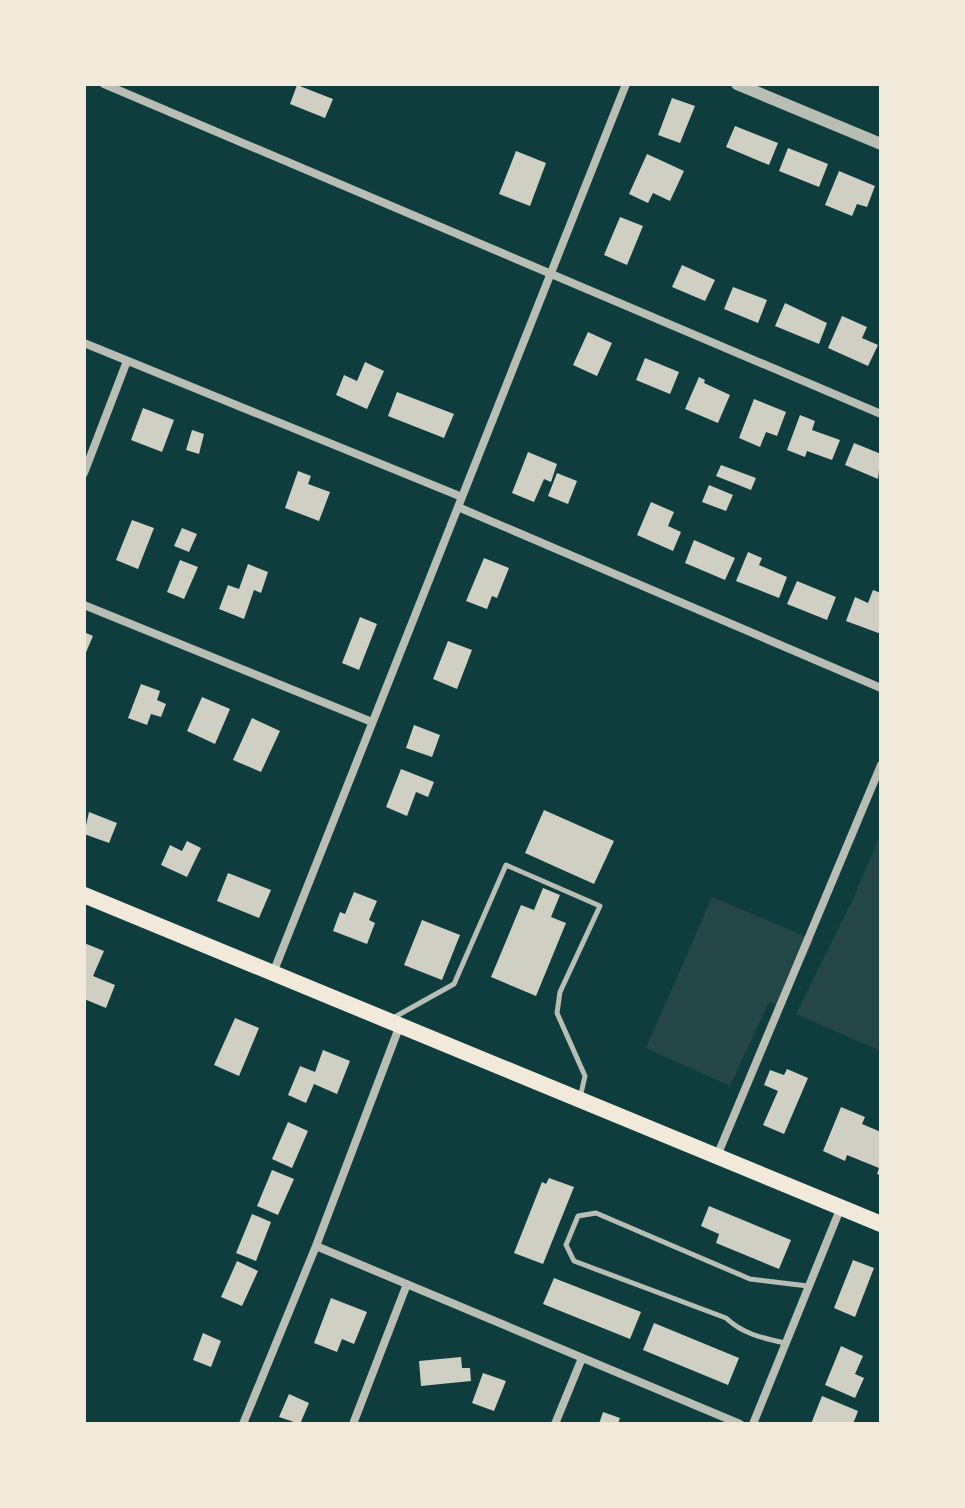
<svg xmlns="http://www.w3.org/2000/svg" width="965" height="1508" font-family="Overpass,sans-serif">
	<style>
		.green { fill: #244646 }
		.building { fill: #cfcfc3 }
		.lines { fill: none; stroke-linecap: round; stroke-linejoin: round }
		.service { stroke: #b8beb3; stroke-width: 5 }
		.minor { stroke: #b8beb3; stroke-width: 8 }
		.tertiary { stroke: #b8beb3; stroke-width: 12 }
		.primary { stroke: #f1e9da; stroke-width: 16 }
	</style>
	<rect width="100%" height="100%" fill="#0f3d3e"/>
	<path class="green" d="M 881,833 L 881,1051 L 796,1014 L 854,897 Z
		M 712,897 L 814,940 L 781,1007 L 769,1002 L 730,1086 L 646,1048 Z"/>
	<path class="building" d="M 297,85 L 333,99 L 325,118 L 290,104 Z
		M 672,98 L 695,106 L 680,143 L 658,135 Z
		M 735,126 L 778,143 L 769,165 L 726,147 Z
		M 788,148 L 828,164 L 819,187 L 779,171 Z
		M 516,151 L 546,163 L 530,206 L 499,194 Z
		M 647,154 L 684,171 L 670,201 L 653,193 L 648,203 L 629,194 Z
		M 839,171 L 875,186 L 867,207 L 857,204 L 852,216 L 825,205 Z
		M 620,217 L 643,226 L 627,265 L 604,255 Z
		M 682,265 L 715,280 L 705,301 L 672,287 Z
		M 733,287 L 767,300 L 758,323 L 724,309 Z
		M 785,303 L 827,323 L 819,344 L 775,326 Z
		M 842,316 L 867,327 L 862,338 L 878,345 L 868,366 L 828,348 Z
		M 588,332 L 612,343 L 597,376 L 573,365 Z
		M 645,358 L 679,372 L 670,394 L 636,380 Z
		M 365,362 L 384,371 L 367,409 L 336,395 L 344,375 L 357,381 Z
		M 699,377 L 705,380 L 704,383 L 730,395 L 718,423 L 685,409 Z
		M 397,392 L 454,414 L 444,438 L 388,416 Z
		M 754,399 L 786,412 L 777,436 L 766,432 L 760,447 L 739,438 Z
		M 143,408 L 174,420 L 162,452 L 131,440 Z
		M 800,415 L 815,421 L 812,430 L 840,440 L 832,460 L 807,451 L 805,457 L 787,450 Z
		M 192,430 L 204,434 L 199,454 L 186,450 Z
		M 854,443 L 881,454 L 878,479 L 845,465 Z
		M 528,452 L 557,464 L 551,482 L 544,479 L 534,502 L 512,493 Z
		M 721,465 L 756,478 L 751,490 L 716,476 Z
		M 298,471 L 311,476 L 308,484 L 330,492 L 319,521 L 285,508 Z
		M 557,473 L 577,481 L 568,504 L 548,496 Z
		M 709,485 L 733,495 L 726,511 L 702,502 Z
		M 651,502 L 674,512 L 668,526 L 681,532 L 673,551 L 637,535 Z
		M 132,520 L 154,528 L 138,569 L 116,560 Z
		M 182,528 L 197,534 L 189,552 L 174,546 Z
		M 694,540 L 735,558 L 725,580 L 685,563 Z
		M 748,552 L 762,558 L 759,565 L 787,577 L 779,598 L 736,581 Z
		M 484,558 L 509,568 L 497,598 L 492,596 L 487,609 L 466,601 Z
		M 180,560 L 198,567 L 184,599 L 167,592 Z
		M 248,564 L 268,572 L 261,593 L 254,590 L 244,619 L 219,609 L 228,585 L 239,589 Z
		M 797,581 L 836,597 L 827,620 L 787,604 Z
		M 873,590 L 881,593 L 881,634 L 846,621 L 855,597 L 868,603 Z
		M 360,617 L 377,624 L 359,670 L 342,663 Z
		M 84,632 L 93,636 L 84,657 Z
		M 448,641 L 472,650 L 457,689 L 433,679 Z
		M 141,684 L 160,691 L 157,700 L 166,704 L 161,717 L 151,714 L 147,725 L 128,718 Z
		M 202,697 L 230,709 L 215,744 L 187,731 Z
		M 252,718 L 280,731 L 261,772 L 233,760 Z
		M 414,725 L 440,735 L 432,757 L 406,748 Z
		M 401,769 L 434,782 L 428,797 L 416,792 L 407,816 L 386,807 Z
		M 544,810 L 614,841 L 594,884 L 525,853 Z
		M 89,812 L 117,823 L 109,843 L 84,834 Z
		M 187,841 L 201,848 L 187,877 L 161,865 L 170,845 L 182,851 Z
		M 228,873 L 271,890 L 259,918 L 217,901 Z
		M 543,888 L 560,895 L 551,917 L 566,923 L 536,996 L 491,977 L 521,905 L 534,910 Z
		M 354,892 L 377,901 L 369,920 L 375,923 L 367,944 L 333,931 L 340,912 L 345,914 Z
		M 422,920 L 460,935 L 442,980 L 404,965 Z
		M 84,943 L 104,951 L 93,976 L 115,985 L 106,1008 L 84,999 Z
		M 235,1018 L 259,1028 L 239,1076 L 214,1065 Z
		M 323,1050 L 350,1061 L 337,1094 L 314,1084 L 306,1103 L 288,1095 L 300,1066 L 315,1072 Z
		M 787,1069 L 808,1078 L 784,1134 L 763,1125 L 778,1091 L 764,1085 L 770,1070 L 784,1075 Z
		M 841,1107 L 865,1117 L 862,1124 L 881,1132 L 881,1175 L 877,1174 L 879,1168 L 847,1155 L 845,1161 L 823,1151 Z
		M 288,1122 L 308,1131 L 292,1168 L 272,1159 Z
		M 272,1170 L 294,1179 L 278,1215 L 257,1206 Z
		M 549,1178 L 574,1187 L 543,1264 L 514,1253 L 542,1182 L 546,1184 Z
		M 709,1206 L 791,1240 L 779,1269 L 716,1243 L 719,1234 L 701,1226 Z
		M 252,1214 L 271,1222 L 256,1261 L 236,1253 Z
		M 853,1260 L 874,1268 L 855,1317 L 834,1308 Z
		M 237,1261 L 258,1271 L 242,1306 L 221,1297 Z
		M 554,1278 L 641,1312 L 630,1339 L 543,1304 Z
		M 331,1298 L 367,1312 L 354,1344 L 342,1339 L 337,1352 L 314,1343 Z
		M 654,1323 L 739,1358 L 728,1385 L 643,1350 Z
		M 203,1333 L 221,1341 L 211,1367 L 193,1360 Z
		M 841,1346 L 863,1356 L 855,1374 L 864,1378 L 855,1398 L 825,1385 Z
		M 461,1357 L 462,1368 L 470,1368 L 471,1381 L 421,1386 L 419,1361 Z
		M 483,1373 L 506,1381 L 494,1411 L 472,1403 Z
		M 289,1394 L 309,1403 L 300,1424 L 279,1417 Z
		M 822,1396 L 858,1411 L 853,1424 L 811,1424 Z
		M 603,1412 L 620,1418 L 618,1424 L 599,1424 Z"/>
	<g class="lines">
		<path class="service" d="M 393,1018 L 454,984 L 506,865 L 600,906 L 560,992 L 557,1013 L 585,1076 L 580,1098
			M 785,1343 C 762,1338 743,1334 726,1318 L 574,1261 L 566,1245 L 578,1216 L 596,1213 L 750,1279 L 808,1286"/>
		<path class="minor" d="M 104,84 L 881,414
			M 84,343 L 462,497
			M 84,473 L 127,361
			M 458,507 L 881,688
			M 84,605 L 372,722
			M 273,973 L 626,84
			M 717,1156 L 881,765
			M 316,1246 L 740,1424
			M 243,1424 L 316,1246 L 400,1025
			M 353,1424 L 407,1284
			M 555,1424 L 582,1358
			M 753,1424 L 841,1207"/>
		<path class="tertiary" d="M 737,84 L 881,144"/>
		<path class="primary" d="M 84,895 L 881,1224"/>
	</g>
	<rect width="965" height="1508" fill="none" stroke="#f1e9da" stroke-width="172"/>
</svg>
